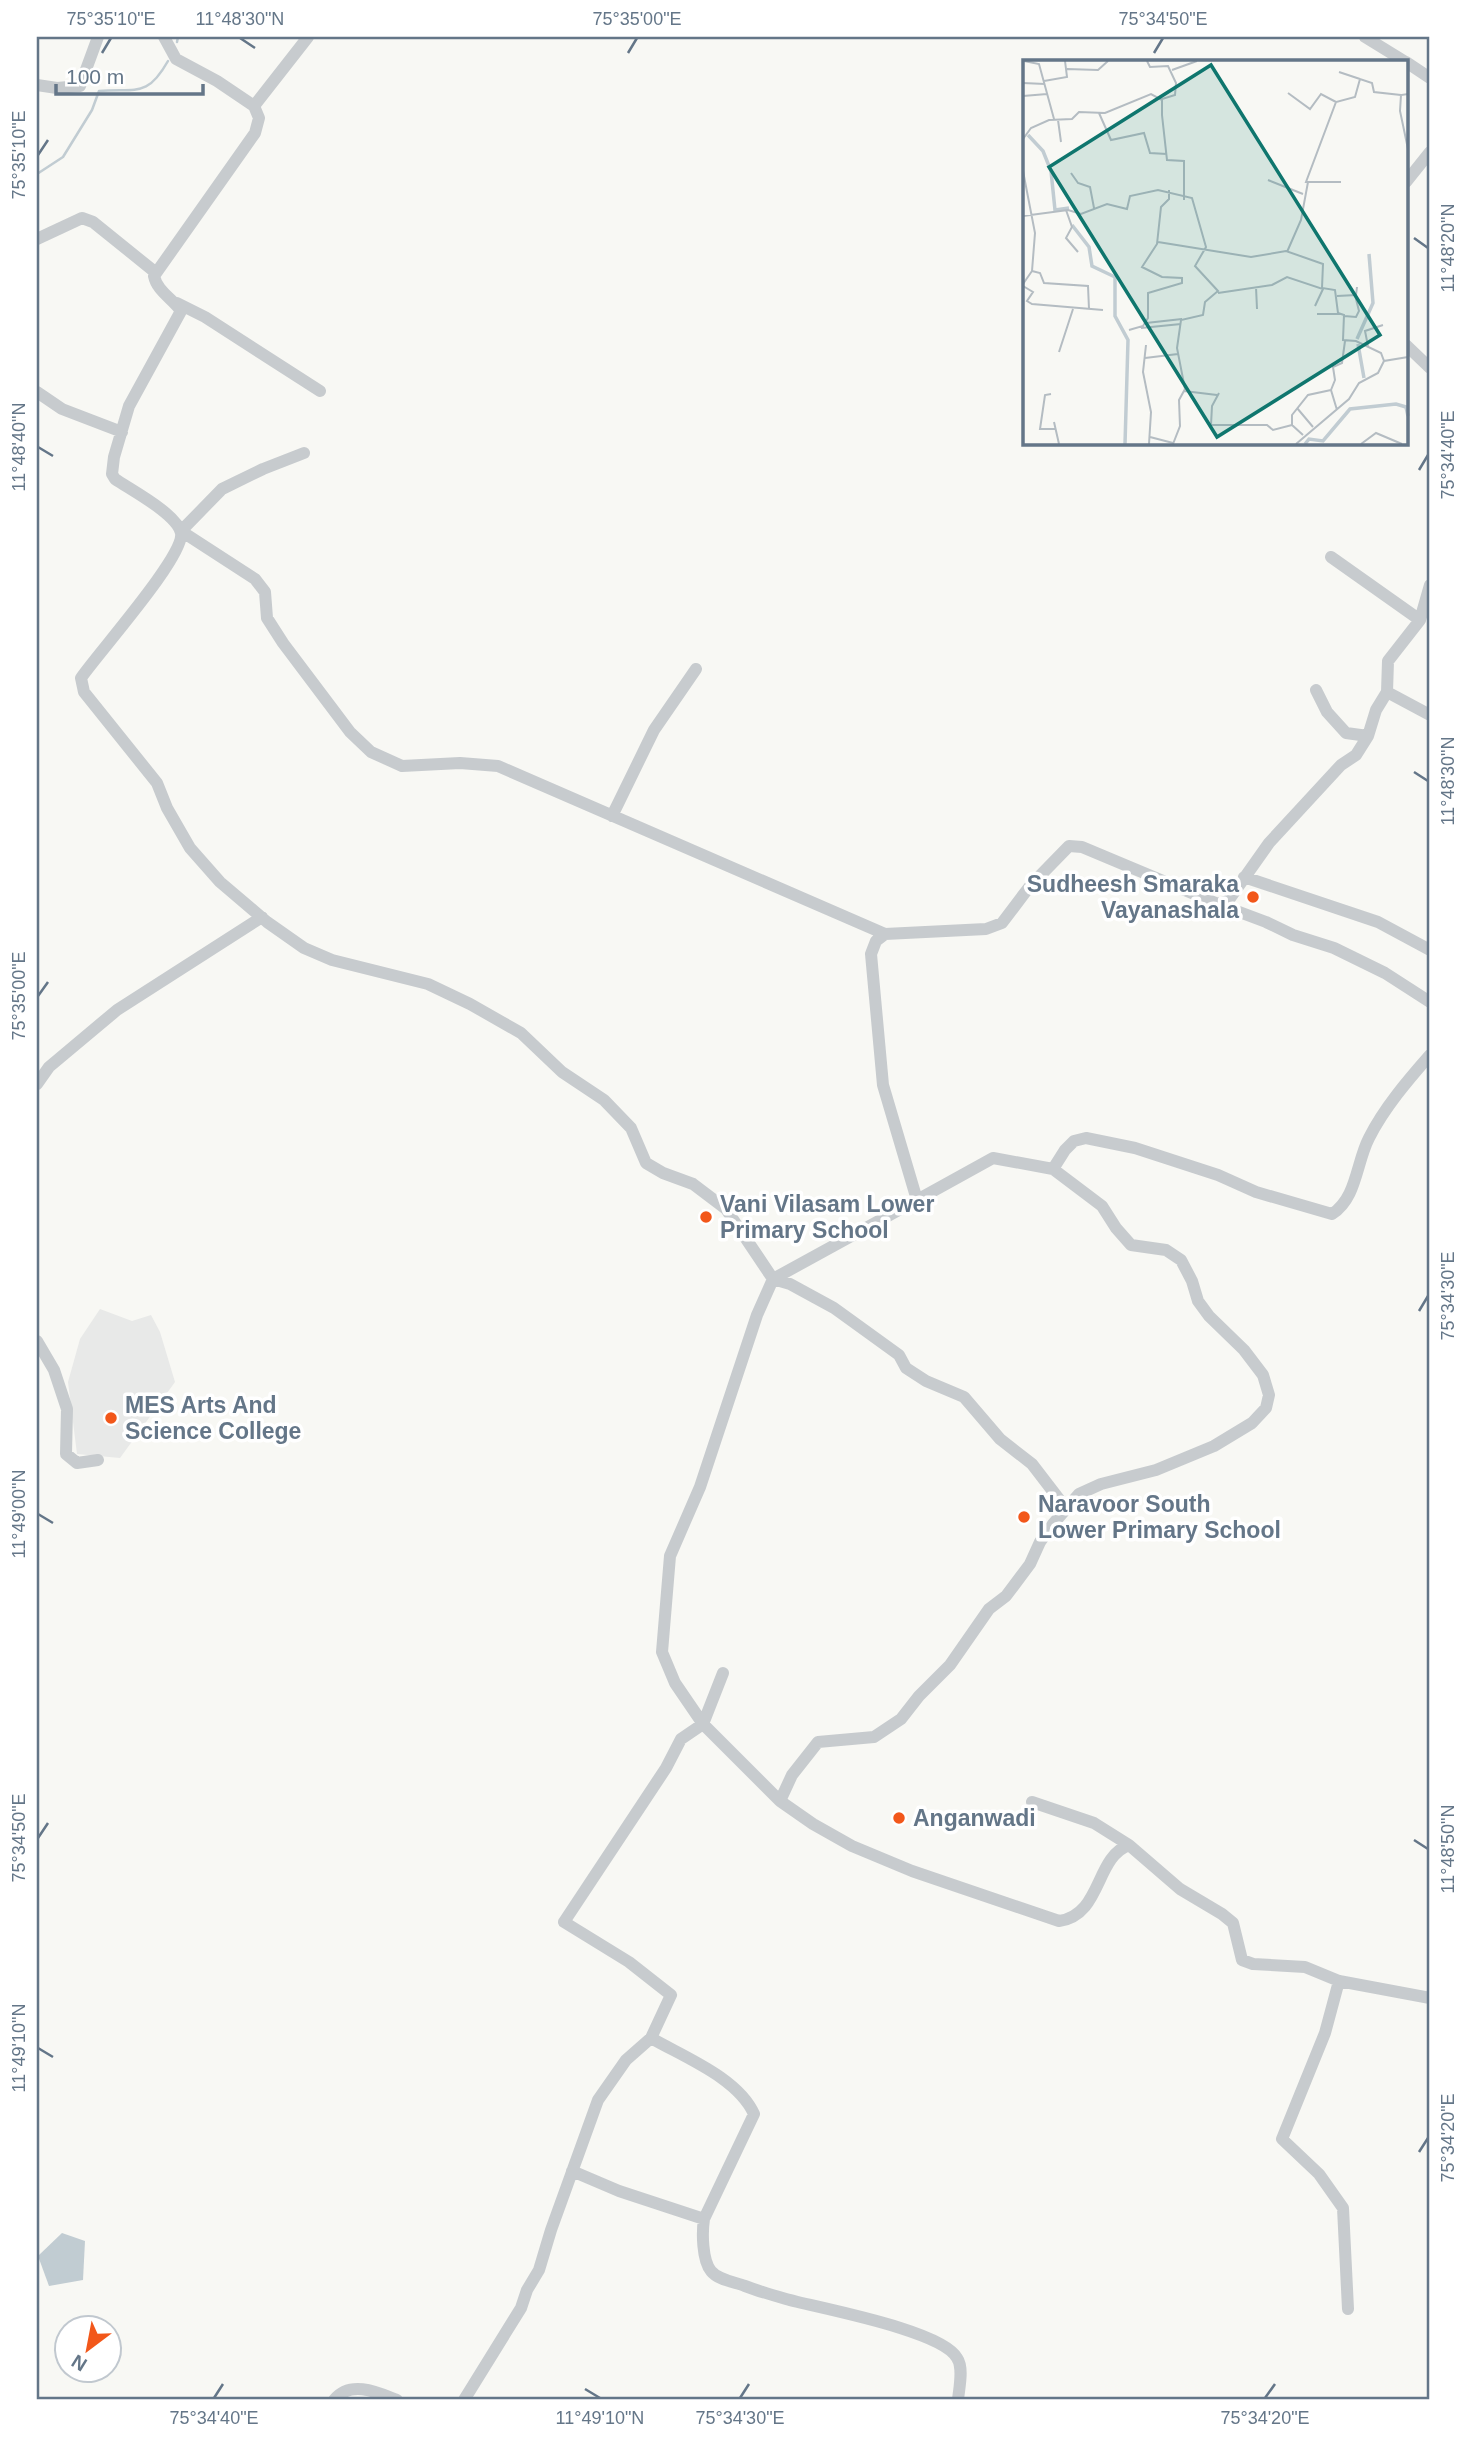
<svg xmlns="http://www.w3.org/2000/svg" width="1467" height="2437" font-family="Arial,sans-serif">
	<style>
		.built { fill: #e8e9e8 }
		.water { fill: #c1ccd2 }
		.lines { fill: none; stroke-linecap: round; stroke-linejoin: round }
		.stream { stroke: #c1ccd2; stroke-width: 2.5 }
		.minor { stroke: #c7cbce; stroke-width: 12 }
		.ticks { fill: none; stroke: #647688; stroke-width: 2.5 }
		.poi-dot { fill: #f2571a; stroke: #fff; stroke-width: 2.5 }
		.labels { text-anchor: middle; stroke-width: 7; stroke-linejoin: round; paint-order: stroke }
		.poi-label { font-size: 23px; font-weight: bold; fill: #647688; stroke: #fff; text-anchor: start }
		.inset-river { fill: none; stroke: #c1ccd2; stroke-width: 3.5 }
		.inset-road { fill: none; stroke: #b4bcc2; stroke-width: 2 }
		.view { fill: #0f766e; fill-opacity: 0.15; stroke: #0f766e; stroke-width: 3.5 }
		.inset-edge { fill: none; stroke: #647688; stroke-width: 3.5 }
		.neatline { fill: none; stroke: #647688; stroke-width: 2.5 }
		.ticks-label { font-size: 18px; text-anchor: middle; fill: #647688 }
	</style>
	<rect width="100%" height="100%" fill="#f8f8f4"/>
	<path class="built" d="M 100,1309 L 132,1321 L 151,1315 L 160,1332 L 175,1382 L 120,1458 L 77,1454 L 68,1382 L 80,1339 Z"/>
	<path class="water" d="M 62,2233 L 85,2241 L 83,2280 L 49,2286 L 38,2256 Z"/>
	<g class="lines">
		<path class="stream" d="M 177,42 L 178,37
			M 37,174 L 63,157 L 92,110 L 99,91 C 137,88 147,98 168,61"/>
		<path class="minor" d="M 164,37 L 176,59 L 217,81 L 254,106 L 259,118 L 255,133 L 154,276 C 157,291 173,299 181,311 L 129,406 L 114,457 L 112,474 L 115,479 C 131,490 177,514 181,533 C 185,556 98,653 81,678 L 84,692 L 157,783 L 167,808 L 190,848 L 220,882 L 267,922 L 304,948 L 332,960 L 428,984 L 470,1004 L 521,1033 L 562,1072 L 604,1100 L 631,1128 L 646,1163 L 663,1173 L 693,1184 L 726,1209 L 773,1279 L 790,1284 L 834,1308 L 899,1355 L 906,1368 L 926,1381 L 964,1397 L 1000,1439 L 1032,1464 L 1065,1507
			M 1365,37 L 1404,61
			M 1406,62 L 1430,78
			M 37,85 L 57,88 L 80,86 L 98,37
			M 254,106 L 308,37
			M 1406,182 L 1430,152
			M 37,239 L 82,218 L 93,222 L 155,272
			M 177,303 L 205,317 L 320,391
			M 1406,345 L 1430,368
			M 37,392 L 62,409 L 122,432
			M 304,453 L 263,469 L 222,489 L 181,531 L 255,579 L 265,592 L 267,618 L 283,643 L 350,732 L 371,752 L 402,766 L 460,763 L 498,766 L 885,934
			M 1331,557 L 1420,620
			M 1430,585 L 1420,620 L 1388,661 L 1387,692 L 1376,710 L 1368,736 L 1356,755 L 1341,765 L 1269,843 L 1228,901 L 1218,904 L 1082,847 L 1069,846 L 1030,886 L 1002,923 L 986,929 L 885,934 L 876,941 L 871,954 L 883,1085 L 917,1200 L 773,1279 L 757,1315 L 700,1487 L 670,1556 L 662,1652 L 675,1683 L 703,1724 L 780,1801 L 813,1824 L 852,1846 L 912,1871 L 1059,1921 C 1102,1915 1095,1857 1129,1845 L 1180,1889 L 1222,1914 L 1233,1923 L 1242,1960 L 1253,1964 L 1305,1967 L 1339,1981 L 1430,1998
			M 1316,690 L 1327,712 L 1346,733 L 1368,736
			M 1387,692 L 1430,715
			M 612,816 L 654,730 L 696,669
			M 1244,877 L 1378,922 L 1430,950
			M 1218,904 L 1266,922 L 1293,935 L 1334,948 L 1385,973 L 1430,1002
			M 37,1084 L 49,1067 L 117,1010 L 262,917
			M 917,1200 L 993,1158 L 1053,1169
			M 37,1341 L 54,1370 L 67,1409 L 66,1454 L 77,1463 L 98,1460
			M 780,1801 L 792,1775 L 818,1742 L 874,1737 L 901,1719 L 919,1696 L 950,1665 L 989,1609 L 1006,1596 L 1030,1564 L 1040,1542 L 1053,1524 L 1079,1494 L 1101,1484 L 1156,1470 L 1214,1446 L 1252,1423 L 1266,1408 L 1269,1395 L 1263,1375 L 1244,1350 L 1209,1316 L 1198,1301 L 1192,1281 L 1181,1260 L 1166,1250 L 1131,1245 L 1116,1228 L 1102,1206 L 1053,1169 L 1065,1150 L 1074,1141 L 1086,1138 L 1135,1148 L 1218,1175 L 1256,1192 L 1332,1214 C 1357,1198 1356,1163 1369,1138 C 1384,1108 1408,1080 1430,1055
			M 1032,1802 L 1094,1823 L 1129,1845
			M 1339,1981 L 1325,2033 L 1282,2139 L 1319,2174 L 1343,2208 L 1348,2309
			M 651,2038 C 684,2057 738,2078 754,2114 L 704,2219 C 702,2232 702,2260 711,2271 C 718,2280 734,2282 745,2286 C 758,2291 772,2295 786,2299 C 818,2308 942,2330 957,2358 C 964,2368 959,2388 958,2400
			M 572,2171 L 619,2191 L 704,2219
			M 334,2400 C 350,2380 377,2392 397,2400
			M 464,2400 L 521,2308 L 527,2290 L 539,2270 L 551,2230 L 598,2100 L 626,2060 L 651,2038 L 671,1995 L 629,1962 L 564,1922 L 666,1768 L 681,1739 L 703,1724 L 723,1673"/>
	</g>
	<path class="ticks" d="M 240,38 L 255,48M 102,53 L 111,38M 628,53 L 637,38M 1154,53 L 1163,38M 38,155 L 48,140M 1414,238 L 1428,248M 38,447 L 53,456M 1419,470 L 1428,455M 1414,772 L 1428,781M 38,996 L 48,982M 1419,1311 L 1428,1296M 38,1514 L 53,1523M 38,1838 L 48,1823M 1414,1840 L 1428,1849M 38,2048 L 53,2057M 1419,2152 L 1428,2138M 585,2389 L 600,2398M 214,2398 L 223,2384M 740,2398 L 749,2384M 1265,2398 L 1275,2384"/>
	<g class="poi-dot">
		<circle cx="1253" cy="897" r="7"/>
		<circle cx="706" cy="1217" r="7"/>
		<circle cx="111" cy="1418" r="7"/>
		<circle cx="1024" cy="1517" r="7"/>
		<circle cx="899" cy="1818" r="7"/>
	</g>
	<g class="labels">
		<g class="poi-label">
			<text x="1239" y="892" text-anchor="end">Sudheesh Smaraka<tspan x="1239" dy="26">Vayanashala</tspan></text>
			<text x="720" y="1212">Vani Vilasam Lower<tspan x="720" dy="26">Primary School</tspan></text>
			<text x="125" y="1413">MES Arts And<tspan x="125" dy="26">Science College</tspan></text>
			<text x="1038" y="1512">Naravoor South<tspan x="1038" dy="26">Lower Primary School</tspan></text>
			<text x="913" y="1826">Anganwadi</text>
		</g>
	</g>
	<g transform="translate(1023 60)">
		<rect width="385" height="385" fill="#f8f8f4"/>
		<path class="inset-river" d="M 5,75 L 20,91 L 28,111 L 32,150 L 46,148M 49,165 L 66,187 L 69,206 L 92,217 L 92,256 L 105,280 L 102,384M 334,279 L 350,243 L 346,194M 335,284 L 341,318M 282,384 L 286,379 L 300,381 L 327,349 L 373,344 L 383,347 L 385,356"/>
		<path class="inset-road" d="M 1,1 L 16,4 L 31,59M 124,1 L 127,7 L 145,6 L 153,23 L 152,35 L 139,39 L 139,55 L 144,100 L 161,101 L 161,140M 44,9 L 75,10 L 85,1M 149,10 L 174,1M 316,12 L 337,19M 21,21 L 44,17 L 42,1M 0,23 L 22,24M 265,33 L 287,49 L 298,34 L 313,42M 385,34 L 378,35 L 377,51 L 385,89M 0,36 L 24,34M 76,53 L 88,80 L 121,73 L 127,93 L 144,94M 35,60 L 38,82M 0,79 L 8,68 L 26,60 L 49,59 L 56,52 L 82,53 L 128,34 L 139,40M 0,111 L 12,173 L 9,211 L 0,224M 48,113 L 55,123 L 67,127 L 71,148M 245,120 L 280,134M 318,122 L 283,122 L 313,42 L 332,37 L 337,19 L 349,23 L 351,32 L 378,35M 43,150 L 49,167 L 43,178 L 55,192M 0,156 L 45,150 L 58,154 L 84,144 L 104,149 L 107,136 L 135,130 L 169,138 L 183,187 L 172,206 L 195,231 L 182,242 L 180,255 L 158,260 L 154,288 L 162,329 L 156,340 L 157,366 L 150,384M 135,182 L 228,197 L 263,191 L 300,204 L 299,228 L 312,230 L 315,253 L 321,255 L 320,280 L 333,281 L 358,293 L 361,301M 264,192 L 278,160 L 285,122M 9,211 L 17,213 L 21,223 L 65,226 L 66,249M 0,226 L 10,232 L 4,241 L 9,244 L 80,250M 233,227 L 234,249M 195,233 L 249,225 L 264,217 L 300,229 L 292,246M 314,236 L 333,235 L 334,227M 294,254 L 317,254M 321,256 L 333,257 L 336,251 L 332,235M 123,263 L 159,259M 118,268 L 158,264M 106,270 L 120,266 L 125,258 L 125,233 L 159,223 L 159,218 L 139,217 L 119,207 L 134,184 L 138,147 L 146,139 L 146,130M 123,285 L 120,312 L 128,352 L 126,384M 345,286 L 342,271 L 360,265M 36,292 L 50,249M 122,298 L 155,294M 161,331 L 194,335M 196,333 L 189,346 L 188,365 L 244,365 L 250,370 L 269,365M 28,334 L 22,335 L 17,369 L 32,369M 274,348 L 290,367M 314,350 L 308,330 L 312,320 L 310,307 L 319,303 L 322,281M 31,362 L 36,384M 280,375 L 269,365 L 269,355 L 285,335 L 308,330M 127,377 L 150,383M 273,384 L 326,339 L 336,323 L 355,313 L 361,301 L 385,297M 338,384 L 353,373 L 379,384"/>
		<path class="view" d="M 188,5 L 357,275 L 194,377 L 26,107 Z"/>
		<rect width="385" height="385" class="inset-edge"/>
	</g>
	<rect width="1467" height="2437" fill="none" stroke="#ffffff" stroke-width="77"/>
	<g transform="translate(88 2349) rotate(212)"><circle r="33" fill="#ffffff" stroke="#c1c8cf" stroke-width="2"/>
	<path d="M0-5L12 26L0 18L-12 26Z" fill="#f2571a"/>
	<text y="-10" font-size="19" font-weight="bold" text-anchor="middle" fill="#647688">N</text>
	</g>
	<path d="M56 84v10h147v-10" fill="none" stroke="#647688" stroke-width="3.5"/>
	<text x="66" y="84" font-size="21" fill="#647688" stroke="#ffffff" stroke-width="5" paint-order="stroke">100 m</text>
	<rect x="38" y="38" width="1390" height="2360" class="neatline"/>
	<g class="ticks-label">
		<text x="111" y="25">75°35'10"E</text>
		<text x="240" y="25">11°48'30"N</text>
		<text x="637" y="25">75°35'00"E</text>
		<text x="1163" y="25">75°34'50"E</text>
		<text transform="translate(19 155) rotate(-90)" y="6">75°35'10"E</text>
		<text transform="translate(1448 248) rotate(-90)" y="6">11°48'20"N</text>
		<text transform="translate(19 447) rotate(-90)" y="6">11°48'40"N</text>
		<text transform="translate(1448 455) rotate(-90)" y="6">75°34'40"E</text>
		<text transform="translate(1448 781) rotate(-90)" y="6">11°48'30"N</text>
		<text transform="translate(19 996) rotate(-90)" y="6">75°35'00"E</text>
		<text transform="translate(1448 1296) rotate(-90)" y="6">75°34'30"E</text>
		<text transform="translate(19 1514) rotate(-90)" y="6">11°49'00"N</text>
		<text transform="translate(19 1838) rotate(-90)" y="6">75°34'50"E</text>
		<text transform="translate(1448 1849) rotate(-90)" y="6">11°48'50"N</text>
		<text transform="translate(19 2048) rotate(-90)" y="6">11°49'10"N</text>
		<text transform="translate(1448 2138) rotate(-90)" y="6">75°34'20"E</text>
		<text x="214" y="2424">75°34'40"E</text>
		<text x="600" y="2424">11°49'10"N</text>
		<text x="740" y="2424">75°34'30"E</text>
		<text x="1265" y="2424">75°34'20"E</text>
	</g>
</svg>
